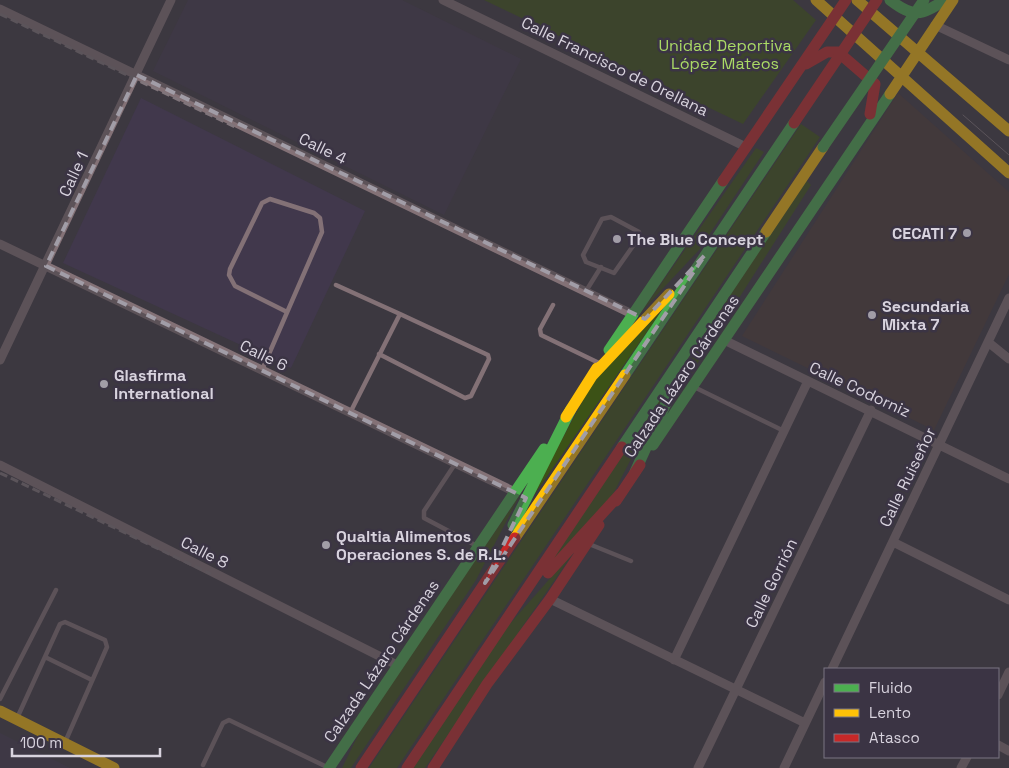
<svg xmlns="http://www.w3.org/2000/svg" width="1009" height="768" font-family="'Space Grotesk',sans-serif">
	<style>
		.built { fill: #41384c }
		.education { fill: #4b3a36 }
		.green { fill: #3c5216 }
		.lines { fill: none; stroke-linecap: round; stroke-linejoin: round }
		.lane { stroke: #837176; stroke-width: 4.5 }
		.street { stroke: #837176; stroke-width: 9 }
		.fast { stroke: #4caf50; stroke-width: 11 }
		.slow { stroke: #ffc107; stroke-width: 11 }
		.jam { stroke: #c62828; stroke-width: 11 }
		.tram { stroke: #80757b; stroke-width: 1 }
		.rail { stroke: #80757b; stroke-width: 3; stroke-dasharray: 8 4; stroke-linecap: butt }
		.fast-bridge { stroke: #4caf50; stroke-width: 11 }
		.jam-bridge { stroke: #c62828; stroke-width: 11 }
		.marked { fill: none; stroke: #a19da7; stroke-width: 4; stroke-dasharray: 10 6; stroke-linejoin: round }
		.poi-dot { fill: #a19da7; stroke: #3b3444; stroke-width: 2 }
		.labels { text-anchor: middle; stroke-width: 5; stroke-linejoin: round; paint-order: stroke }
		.park-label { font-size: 16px; fill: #aada65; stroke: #3b3444 }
		.street-label { font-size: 16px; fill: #d8d3de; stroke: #3b3444 }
		.poi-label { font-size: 16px; font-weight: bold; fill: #d8d3de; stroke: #3b3444; text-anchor: start }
	</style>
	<rect width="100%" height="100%" fill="#3c3840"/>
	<path class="built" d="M 188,0 L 402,0 L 521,59 L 444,215 L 153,71 Z
		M 141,98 L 365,211 L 291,368 L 63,263 Z
		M 0,733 L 70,768 L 0,768 Z"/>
	<path class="education" d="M 898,93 L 1009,192 L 1009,274 L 934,430 L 742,336 Z"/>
	<path class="green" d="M 484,0 L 793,0 L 816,20 L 743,124 Z
		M 801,124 L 820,137 L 397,768 L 369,768 Z
		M 756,148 L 764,152 L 699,250 L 642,311 Z
		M 806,180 L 811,185 L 671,405 L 701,338 Z
		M 662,310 L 523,511 L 593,382 Z
		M 668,387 L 612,496 L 540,575 Z
		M 520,495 L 476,580 L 351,768 L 342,768 L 365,721 Z
		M 576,549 L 425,768 L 412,768 L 501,634 Z"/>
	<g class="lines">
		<path class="lane" d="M 611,217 L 639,232 L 640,236 L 614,273 L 586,262 L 583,255 L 602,219 Z
			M 336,285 L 400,314 L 350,413
			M 586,291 L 601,267
			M 553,305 L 540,329 L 541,335 L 599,363
			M 379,354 L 465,398 L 471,396 L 489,359 L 488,355 L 400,314
			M 262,370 L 322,232 L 320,218 L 314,213 L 270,199 L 262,203 L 230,269 L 229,275 L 235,286 L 287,312
			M 694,387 L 784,431
			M 455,464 L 424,511 L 424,518 L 477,546
			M 589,544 L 631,561
			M 45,657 L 92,680
			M 0,699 L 56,590
			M 18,716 L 60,624 L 65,622 L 105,640 L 107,647 L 66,740
			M 203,765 L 223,723 L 229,720 L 327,767"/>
		<path class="street" d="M 443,0 L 746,147
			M 0,9 L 632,314
			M 935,25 L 1009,60
			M 0,244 L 515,492
			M 724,340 L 1009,479
			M 988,342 L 1009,359
			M 0,360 L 171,0
			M 0,465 L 397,665
			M 893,542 L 1009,600
			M 550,599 L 805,723
			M 674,660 L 808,381
			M 832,669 L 1009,298
			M 998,695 L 1009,672
			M 998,745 L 1009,751
			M 698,768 L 871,410
			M 784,768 L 825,682
			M 961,768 L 967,757"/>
		<path class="fast" d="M 890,0 C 914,18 920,16 945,0
			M 609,350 L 723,181
			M 625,375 L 794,123
			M 653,445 L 890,94
			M 622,447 L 766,232
			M 635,472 L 677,379
			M 513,525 L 571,409
			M 329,768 L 544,449"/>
		<path class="slow" d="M 816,0 L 1009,173
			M 857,0 L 1009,131
			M 890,94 L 953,0
			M 766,232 L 823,147
			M 592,376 L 669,294
			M 566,417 L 597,368
			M 515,538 L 625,375
			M 0,711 L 114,768"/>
		<path class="jam" d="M 806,64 L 827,52 L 838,52 L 875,84 L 870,114
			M 723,181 L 846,0
			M 616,501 L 640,465
			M 548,573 L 621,493
			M 361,768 L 515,538
			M 407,768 L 622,447
			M 433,768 L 487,684 L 550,599 L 599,525"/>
		<path class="tram" d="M 963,115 L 1009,155"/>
		<path class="rail" d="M 0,14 L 235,127
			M 0,473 L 211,574"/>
		<path class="fast-bridge" d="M 823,147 L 924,0"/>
		<path class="jam-bridge" d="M 794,123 L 877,0"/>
	</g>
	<path d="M0 0H1009V768H0ZM 137,75 L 645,319 L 705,255 L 485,583 L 526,498 L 46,266 Z" fill="#3c3840" fill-opacity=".55" fill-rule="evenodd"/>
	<path class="marked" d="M 137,75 L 645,319 L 705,255 L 485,583 L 526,498 L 46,266 Z"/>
	<g class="poi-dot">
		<circle cx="967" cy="233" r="5"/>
		<circle cx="617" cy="239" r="5"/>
		<circle cx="872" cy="315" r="5"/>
		<circle cx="104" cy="384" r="5"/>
		<circle cx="326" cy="545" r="5"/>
	</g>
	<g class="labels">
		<g class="park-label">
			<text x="725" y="51">Unidad Deportiva<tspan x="725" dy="18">López Mateos</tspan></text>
		</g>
		<g class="street-label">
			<text transform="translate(615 66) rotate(26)" y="6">Calle Francisco de Orellana</text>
			<text transform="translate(323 148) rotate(26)" y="6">Calle 4</text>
			<text transform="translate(73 174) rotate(-65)" y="6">Calle 1</text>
			<text transform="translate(264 355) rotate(26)" y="6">Calle 6</text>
			<text transform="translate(681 376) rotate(-56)" y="6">Calzada Lázaro Cárdenas</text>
			<text transform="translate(860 389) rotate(25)" y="6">Calle Codorniz</text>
			<text transform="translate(907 477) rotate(-64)" y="6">Calle Ruiseñor</text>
			<text transform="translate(205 552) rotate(27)" y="6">Calle 8</text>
			<text transform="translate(771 583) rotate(-64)" y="6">Calle Gorrión</text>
			<text transform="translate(381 661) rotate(-56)" y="6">Calzada Lázaro Cárdenas</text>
		</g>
		<g class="poi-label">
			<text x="957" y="239" text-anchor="end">CECATI 7</text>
			<text x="627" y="245">The Blue Concept</text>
			<text x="882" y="312">Secundaria<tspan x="882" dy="18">Mixta 7</tspan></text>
			<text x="114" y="381">Glasfirma<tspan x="114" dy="18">International</tspan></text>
			<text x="336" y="542">Qualtia Alimentos<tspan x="336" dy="18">Operaciones S. de R.L.</tspan></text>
		</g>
	</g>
	<rect x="824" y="668" width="175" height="90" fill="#3b3444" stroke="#7a7482"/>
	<rect x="834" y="684" width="25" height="8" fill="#4caf50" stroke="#7a7482"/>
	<text x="869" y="693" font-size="15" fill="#d8d3de">Fluido</text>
	<rect x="834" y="709" width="25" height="8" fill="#ffc107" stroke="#7a7482"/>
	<text x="869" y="718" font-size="15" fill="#d8d3de">Lento</text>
	<rect x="834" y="734" width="25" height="8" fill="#c62828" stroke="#7a7482"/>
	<text x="869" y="743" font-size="15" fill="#d8d3de">Atasco</text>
	<path d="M12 748v8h148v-8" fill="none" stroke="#d8d3de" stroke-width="2.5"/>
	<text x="20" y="748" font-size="15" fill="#d8d3de" stroke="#3b3444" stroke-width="4" paint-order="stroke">100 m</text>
</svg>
